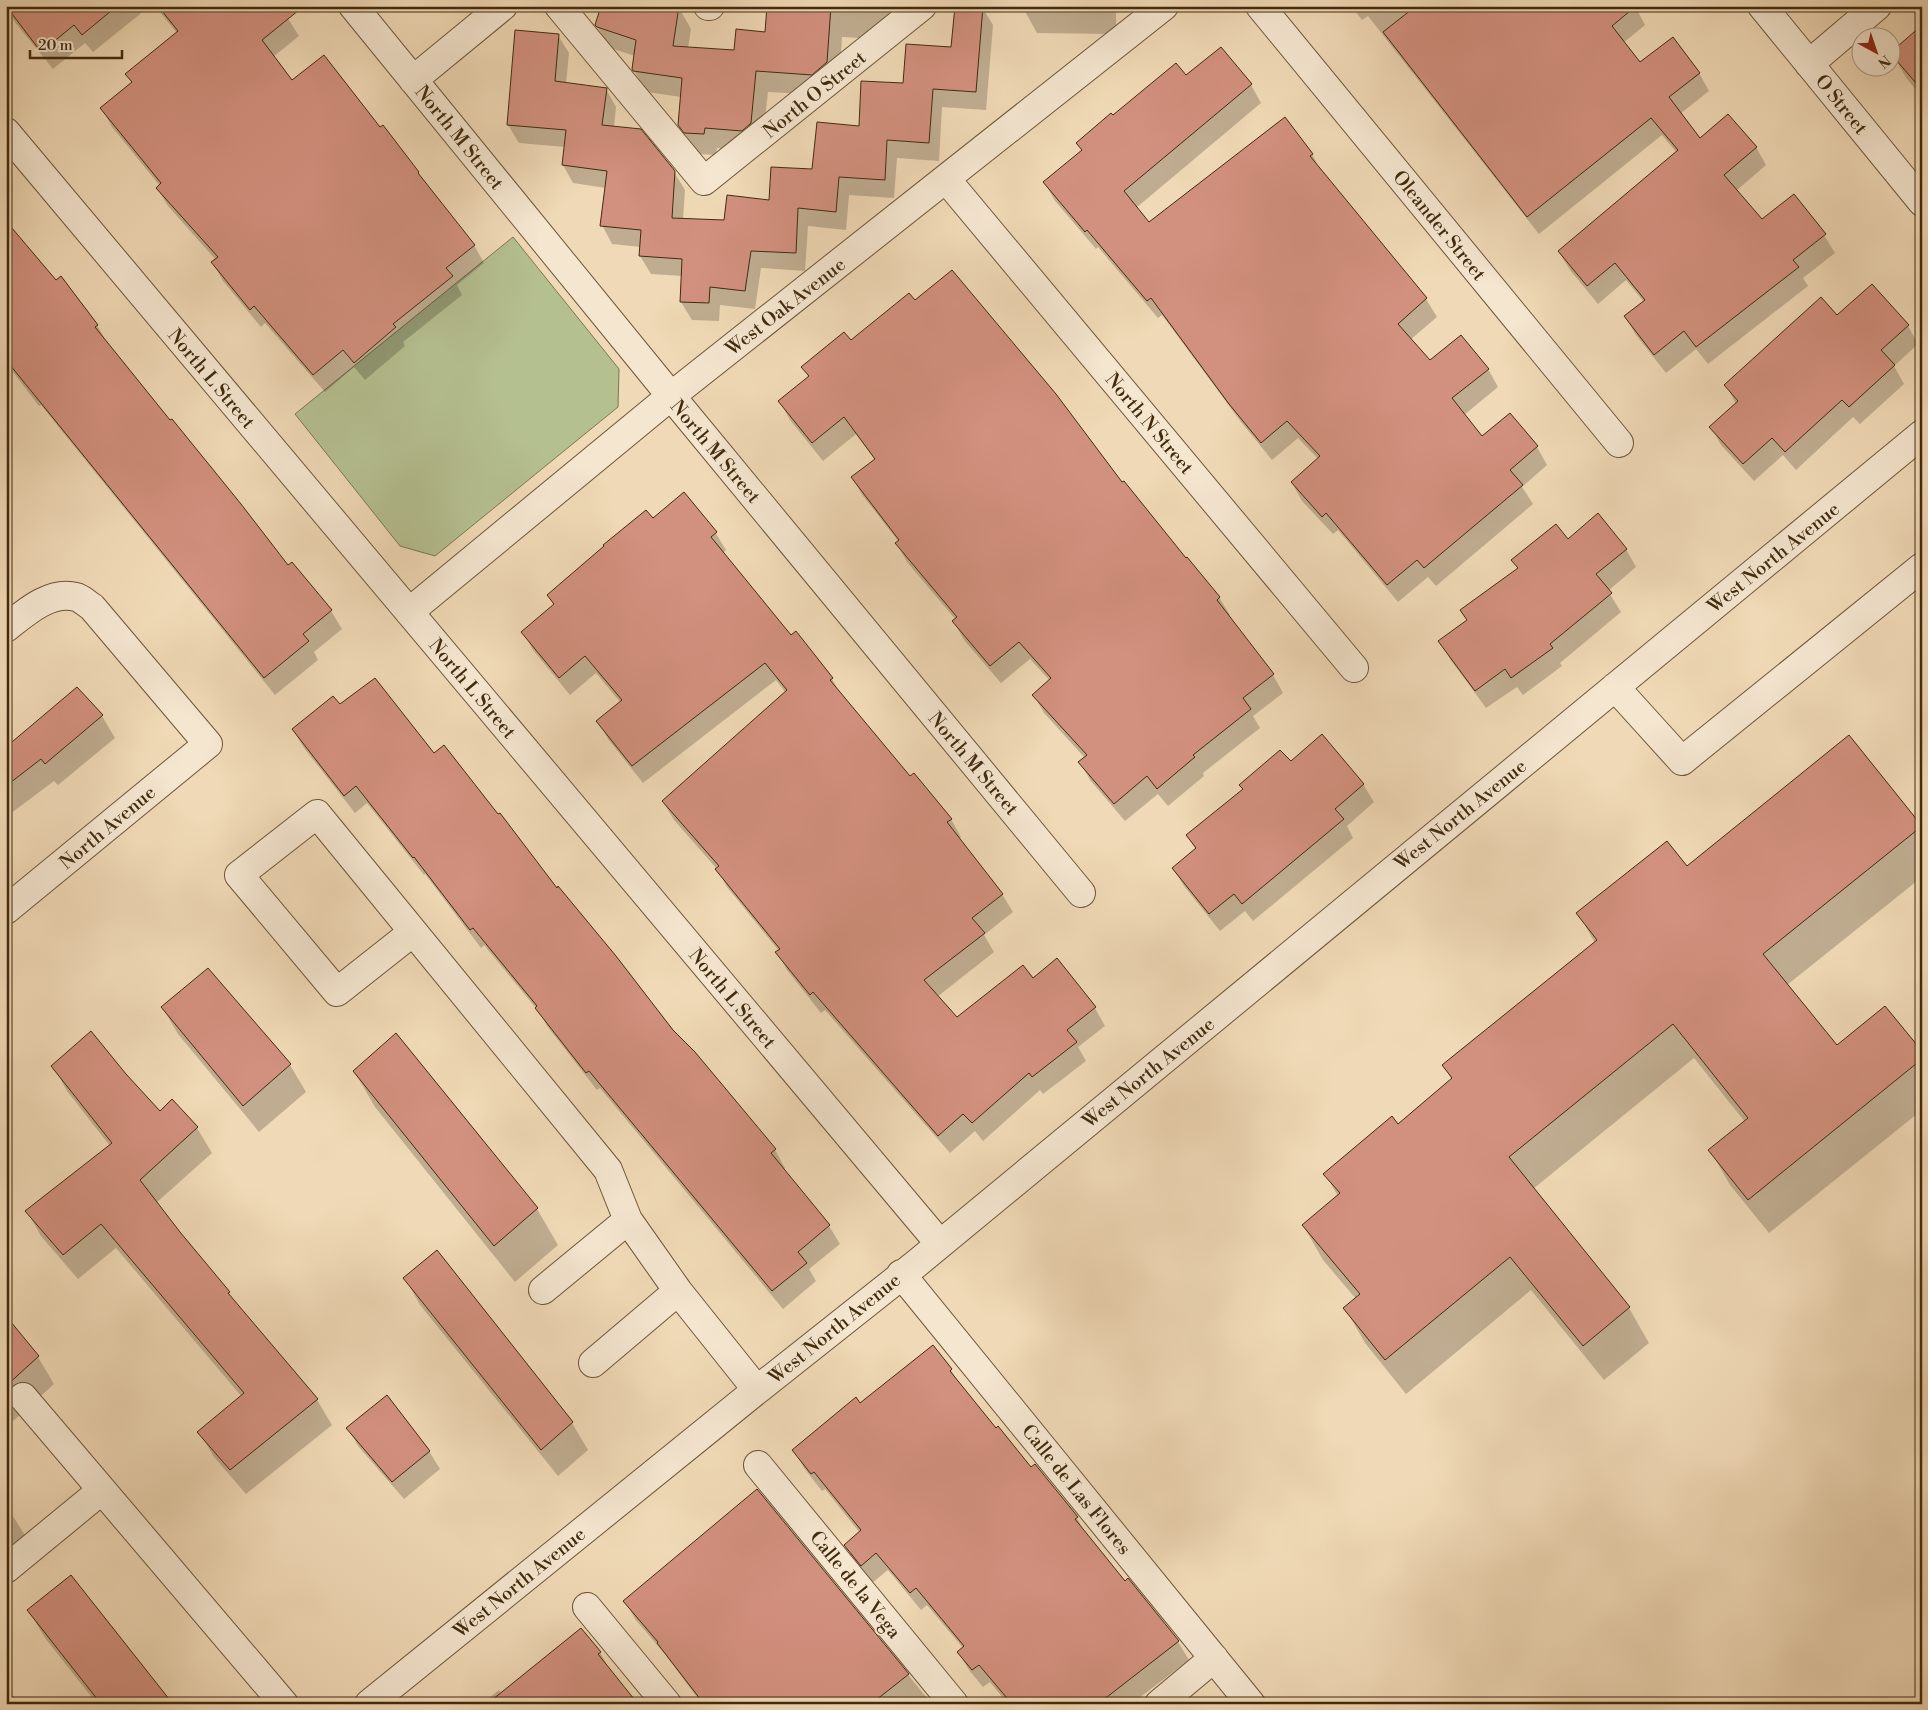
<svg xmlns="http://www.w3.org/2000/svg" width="1928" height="1710" font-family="'Libre Bodoni',serif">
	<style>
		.green { fill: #b5c091; stroke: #7b7650 }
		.shadow { fill: #0003 }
		.building { fill: #d2907e; stroke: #412b0e }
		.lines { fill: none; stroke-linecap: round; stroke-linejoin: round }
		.minor-casing { stroke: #6d5638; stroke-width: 30 }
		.minor { stroke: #f5e6d0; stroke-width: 28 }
		.labels { text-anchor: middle; stroke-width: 4; stroke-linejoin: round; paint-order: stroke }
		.street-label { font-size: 19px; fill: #412b0e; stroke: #f5e6d0 }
	</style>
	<rect width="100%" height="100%" fill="#f0d9b6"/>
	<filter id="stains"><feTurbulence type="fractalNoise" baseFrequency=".004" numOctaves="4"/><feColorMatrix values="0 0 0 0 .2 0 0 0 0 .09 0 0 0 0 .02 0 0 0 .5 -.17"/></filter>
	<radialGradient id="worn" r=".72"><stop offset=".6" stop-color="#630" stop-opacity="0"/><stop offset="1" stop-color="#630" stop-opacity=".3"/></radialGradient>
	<path class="green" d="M 513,237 L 619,369 L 618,407 L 435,556 L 400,546 L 295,414 Z"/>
	<path class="shadow" d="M 6,6 L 150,6 L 93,52 L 85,43 L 53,69 L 14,21 Z
		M 155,6 L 280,6 L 299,36 L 273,57 L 292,82 L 380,129 L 418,172 L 474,245 L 484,263 L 457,285 L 462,295 L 403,342 L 405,346 L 365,380 L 354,367 L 325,392 L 265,323 L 261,327 L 223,281 L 213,263 L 216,260 L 168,206 L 157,188 L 160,186 L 112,127 L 102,109 L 132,84 L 127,74 L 177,33 Z
		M 768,6 L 895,6 L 893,40 L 842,37 L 839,83 L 824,95 L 768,92 L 762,145 L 754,151 L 717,148 L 716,155 L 698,154 L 679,125 L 681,97 L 647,92 L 633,69 L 635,56 L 610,48 L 596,25 L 679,8 L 691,29 L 688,48 L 735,52 L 766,34 Z
		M 1022,6 L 1116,6 L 1116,34 L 1037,33 Z
		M 1351,6 L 1635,6 L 1645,25 L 1623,43 L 1640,64 L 1699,73 L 1709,91 L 1680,114 L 1700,140 L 1756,147 L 1766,165 L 1736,191 L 1762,221 L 1824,235 L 1835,253 L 1803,278 L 1808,286 L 1708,364 L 1696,349 L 1666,373 L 1636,335 L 1625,317 L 1644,302 L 1626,280 L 1598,304 L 1570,270 L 1559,252 L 1677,153 L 1662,135 L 1539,234 L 1368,16 L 1362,20 Z
		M 982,7 L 993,25 L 986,110 L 942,107 L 939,161 L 897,158 L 894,198 L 849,195 L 846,230 L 808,226 L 805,271 L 761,268 L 755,309 L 720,305 L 719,321 L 692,320 L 681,302 L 682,276 L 651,274 L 640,256 L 641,247 L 612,244 L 602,225 L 606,188 L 573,183 L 563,165 L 565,147 L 519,143 L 508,125 L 558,35 L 569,53 L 566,84 L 606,89 L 616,107 L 614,127 L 674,172 L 685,190 L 683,220 L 725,221 L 770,202 L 813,170 L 904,85 L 952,49 Z
		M 1922,26 L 1922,97 L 1907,79 L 1891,52 Z
		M 1186,77 L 1251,85 L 1261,103 L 1136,208 L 1148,224 L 1285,119 L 1312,154 L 1322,173 L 1426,299 L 1437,317 L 1410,340 L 1430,362 L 1488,369 L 1498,387 L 1464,415 L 1482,438 L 1510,414 L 1537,447 L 1547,465 L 1522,487 L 1533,504 L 1436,586 L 1428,577 L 1398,602 L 1338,530 L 1333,534 L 1302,501 L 1292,483 L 1318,459 L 1298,438 L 1272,460 L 1241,422 L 1162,315 L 1158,318 L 1098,247 L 1096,249 L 1055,201 L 1045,183 L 1082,151 L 1078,143 L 1113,117 Z
		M 6,223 L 55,282 L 97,325 L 107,343 L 170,422 L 288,567 L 292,563 L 331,611 L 342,629 L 314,652 L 318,660 L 275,695 L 41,405 L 39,406 L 6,363 Z
		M 1871,286 L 1908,326 L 1918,344 L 1894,366 L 1904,384 L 1860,424 L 1853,417 L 1796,470 L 1783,455 L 1754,481 L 1721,445 L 1711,427 L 1736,404 L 1726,385 L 1837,317 Z
		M 915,302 L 1122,484 L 1185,560 L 1219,597 L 1230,615 L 1228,617 L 1273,675 L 1283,693 L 1253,716 L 1260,728 L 1203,773 L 1204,776 L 1168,806 L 1158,794 L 1125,821 L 1090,780 L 1080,762 L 1085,758 L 1044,713 L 1034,695 L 1050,681 L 1030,659 L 1001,683 L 964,640 L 954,622 L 956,620 L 907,562 L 897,544 L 899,542 L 863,496 L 852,478 L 875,460 L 856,434 L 823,461 L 790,420 L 780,402 L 809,378 L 803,368 L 851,342 Z
		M 652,520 L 715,532 L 726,550 L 723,553 L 791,637 L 832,679 L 842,697 L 910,778 L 951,819 L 961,837 L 959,839 L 1002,894 L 1013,912 L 984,935 L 994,952 L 937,997 L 957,1019 L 1033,980 L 1095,1008 L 1105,1026 L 1078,1047 L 1086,1061 L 1043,1094 L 1040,1090 L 983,1141 L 975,1131 L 950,1153 L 825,1010 L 821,1013 L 787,970 L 777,952 L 779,951 L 727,887 L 717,869 L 674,820 L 663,802 L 786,693 L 776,680 L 643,783 L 608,739 L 598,721 L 621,703 L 596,673 L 570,695 L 533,650 L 523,632 L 554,606 L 548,595 Z
		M 1568,541 L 1626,549 L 1636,567 L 1608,591 L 1621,612 L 1560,663 L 1562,666 L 1523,695 L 1517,687 L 1486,708 L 1450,659 L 1440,641 L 1468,621 L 1461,611 L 1518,569 L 1513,560 Z
		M 6,595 L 15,611 L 6,619 Z
		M 77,689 L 102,716 L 115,738 L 58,785 L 54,781 L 6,817 L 6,749 Z
		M 340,706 L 434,755 L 556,889 L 672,1030 L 694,1053 L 775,1150 L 785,1168 L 783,1170 L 829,1226 L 840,1244 L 809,1269 L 816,1281 L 783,1309 L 600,1088 L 597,1090 L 547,1026 L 540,1013 L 484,945 L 481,948 L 425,874 L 424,875 L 367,803 L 355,813 L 304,748 L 293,730 Z
		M 1848,737 L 1922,828 L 1922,877 L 1787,985 L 1837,1047 L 1922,1053 L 1922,1110 L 1769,1233 L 1730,1185 L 1710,1150 L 1745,1122 L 1694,1058 L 1533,1189 L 1629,1308 L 1649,1343 L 1604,1380 L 1531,1290 L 1406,1394 L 1365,1343 L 1345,1308 L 1356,1299 L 1323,1260 L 1303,1225 L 1338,1196 L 1325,1174 L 1398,1125 L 1452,1080 L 1444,1066 L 1595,943 L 1578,913 L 1687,868 Z
		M 1291,763 L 1363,784 L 1374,802 L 1347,826 L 1353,838 L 1253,921 L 1245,911 L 1220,931 L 1184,886 L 1173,868 L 1196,850 L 1188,836 L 1243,790 L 1241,786 Z
		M 208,970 L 290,1065 L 306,1092 L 259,1132 L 178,1034 L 162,1007 Z
		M 396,1035 L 537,1209 L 558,1245 L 515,1282 L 375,1107 L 354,1071 Z
		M 53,1066 L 125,1075 L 159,1113 L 172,1101 L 197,1128 L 212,1153 L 156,1203 L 229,1293 L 235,1303 L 317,1400 L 332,1425 L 246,1494 L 214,1457 L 199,1432 L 242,1397 L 116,1248 L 78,1279 L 41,1236 L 27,1211 L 110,1146 L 67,1091 Z
		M 436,1251 L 572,1423 L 588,1450 L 558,1476 L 420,1305 L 405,1278 Z
		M 6,1318 L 38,1357 L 54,1384 L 12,1422 L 6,1416 Z
		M 951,1370 L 959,1384 L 996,1430 L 1031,1469 L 1035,1466 L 1077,1518 L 1086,1535 L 1125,1582 L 1128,1580 L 1178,1642 L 1189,1660 L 1131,1704 L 1008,1704 L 990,1682 L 983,1687 L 969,1670 L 958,1652 L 963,1648 L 927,1605 L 921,1610 L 888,1570 L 872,1583 L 856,1563 L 845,1545 L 860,1533 L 825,1489 L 822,1491 L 804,1468 L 794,1450 L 860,1404 Z
		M 348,1428 L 429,1451 L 440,1469 L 404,1499 L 358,1446 Z
		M 757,1491 L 932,1704 L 702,1704 L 664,1653 L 635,1619 L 625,1601 Z
		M 6,1505 L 26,1537 L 6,1554 Z
		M 29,1611 L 171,1704 L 97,1704 L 45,1638 Z
		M 600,1652 L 610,1671 L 636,1704 L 482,1704 L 499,1690 L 502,1694 Z
		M 6,1687 L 20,1704 L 6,1704 Z"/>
	<path class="building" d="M 6,6 L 117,6 L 82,35 L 74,25 L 41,52 Z
		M 158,6 L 304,6 L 262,40 L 292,80 L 324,55 L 380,127 L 383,125 L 419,172 L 418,173 L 475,245 L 446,268 L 453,276 L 393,324 L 396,327 L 354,363 L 343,350 L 313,375 L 254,306 L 250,310 L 211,262 L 218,257 L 156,188 L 161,183 L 100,108 L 132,82 L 125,74 L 178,31 Z
		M 601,6 L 679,6 L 673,46 L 734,50 L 736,29 L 765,32 L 767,6 L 831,6 L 827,62 L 812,75 L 756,71 L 751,123 L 742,131 L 705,128 L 704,134 L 684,133 L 678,125 L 682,78 L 633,71 L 632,69 L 636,40 L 597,27 L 595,25 Z
		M 955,6 L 983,6 L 976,92 L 933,89 L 929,143 L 887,140 L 885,180 L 839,177 L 836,212 L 798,208 L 796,253 L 751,251 L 745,291 L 710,287 L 709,303 L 680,302 L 682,259 L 639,256 L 641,230 L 600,226 L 607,171 L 562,165 L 566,130 L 507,125 L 515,30 L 559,34 L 555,81 L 607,88 L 602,125 L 641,129 L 675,171 L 672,218 L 724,220 L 727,195 L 769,200 L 771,167 L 812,169 L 817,122 L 859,126 L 861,81 L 903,83 L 906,44 L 951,47 Z
		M 1416,6 L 1636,6 L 1612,26 L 1640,62 L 1673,37 L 1700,73 L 1669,97 L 1700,138 L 1728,114 L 1757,147 L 1724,175 L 1762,219 L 1794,194 L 1826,234 L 1793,260 L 1799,267 L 1696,347 L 1684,331 L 1654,355 L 1624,316 L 1645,300 L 1615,263 L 1587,286 L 1558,251 L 1678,150 L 1651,118 L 1527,217 L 1383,32 Z
		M 1922,25 L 1922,90 L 1890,53 Z
		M 1221,47 L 1252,84 L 1124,191 L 1149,222 L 1285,117 L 1313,154 L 1310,156 L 1427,298 L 1398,324 L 1430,360 L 1461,335 L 1489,369 L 1452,398 L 1482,436 L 1510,413 L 1538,446 L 1510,470 L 1523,485 L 1424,568 L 1417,560 L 1387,585 L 1326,513 L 1322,517 L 1291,482 L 1320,456 L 1287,421 L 1261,443 L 1229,404 L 1151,298 L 1147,301 L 1087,230 L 1085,232 L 1043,182 L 1082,150 L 1076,143 L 1111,113 L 1113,115 L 1176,63 L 1186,75 Z
		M 6,221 L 56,280 L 61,276 L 98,325 L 95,327 L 170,420 L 172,419 L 241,504 L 288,565 L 292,562 L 332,610 L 303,634 L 309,641 L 264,678 L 6,360 Z
		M 952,270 L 1056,394 L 1122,482 L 1124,481 L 1186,558 L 1187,557 L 1220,597 L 1217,600 L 1274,674 L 1243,698 L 1251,709 L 1193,755 L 1195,757 L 1157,789 L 1147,776 L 1114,804 L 1078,762 L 1087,755 L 1032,695 L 1051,678 L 1019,642 L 990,666 L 952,621 L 957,617 L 895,543 L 899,540 L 851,477 L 875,459 L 844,417 L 812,443 L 778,401 L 809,376 L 801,367 L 844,332 L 851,340 L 909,293 L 915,300 Z
		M 1872,284 L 1909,325 L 1881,350 L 1895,365 L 1849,407 L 1842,400 L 1785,452 L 1772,438 L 1743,464 L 1709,427 L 1738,401 L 1724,385 L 1821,297 L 1837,315 Z
		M 684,492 L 717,532 L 711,537 L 791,635 L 796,631 L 833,678 L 830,680 L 910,776 L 914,773 L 952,819 L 947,822 L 1003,894 L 972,918 L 985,933 L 924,980 L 957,1017 L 1023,965 L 1033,978 L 1057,958 L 1096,1007 L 1067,1030 L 1077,1042 L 1032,1077 L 1029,1073 L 972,1123 L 963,1114 L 938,1136 L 813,992 L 810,995 L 775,952 L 780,949 L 715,869 L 719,866 L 662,801 L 787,690 L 765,663 L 632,766 L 596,721 L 622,700 L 585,656 L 559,678 L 521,632 L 554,604 L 547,595 L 604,546 L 603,545 L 646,510 L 653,518 Z
		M 1598,513 L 1627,549 L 1596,574 L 1612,593 L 1550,644 L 1553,648 L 1511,678 L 1505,669 L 1475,691 L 1438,641 L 1467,620 L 1460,610 L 1518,568 L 1511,560 L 1556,524 L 1568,539 Z
		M 375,678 L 434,753 L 444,745 L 498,814 L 500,813 L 557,888 L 558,886 L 616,956 L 673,1030 L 695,1052 L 776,1149 L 771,1153 L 830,1225 L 798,1252 L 807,1263 L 772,1291 L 589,1071 L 586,1073 L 535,1008 L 537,1006 L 473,928 L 470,930 L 414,857 L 413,858 L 356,786 L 344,796 L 292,729 L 333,696 L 340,704 Z
		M 77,687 L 103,715 L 45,764 L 41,759 L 6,786 L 6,747 Z
		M 1322,734 L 1364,784 L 1335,809 L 1344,819 L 1242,904 L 1234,894 L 1209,914 L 1172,868 L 1196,848 L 1186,835 L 1243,789 L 1239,785 L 1280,750 L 1291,761 Z
		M 1849,735 L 1922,826 L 1763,954 L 1837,1045 L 1885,1006 L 1922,1051 L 1922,1059 L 1748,1200 L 1708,1150 L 1748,1118 L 1673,1024 L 1509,1157 L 1630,1307 L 1583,1346 L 1510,1257 L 1385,1360 L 1343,1308 L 1360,1294 L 1302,1225 L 1340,1193 L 1323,1174 L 1392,1116 L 1398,1124 L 1452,1078 L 1442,1065 L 1597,940 L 1576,913 L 1667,841 L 1687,866 Z
		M 208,968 L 291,1064 L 243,1106 L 161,1007 Z
		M 91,1031 L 126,1074 L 160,1111 L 172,1099 L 198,1127 L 140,1180 L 180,1232 L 230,1292 L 228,1293 L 318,1399 L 230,1470 L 197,1432 L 244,1393 L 101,1224 L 63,1255 L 25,1211 L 112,1143 L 51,1066 Z
		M 396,1033 L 538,1208 L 494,1246 L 353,1071 Z
		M 437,1250 L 573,1422 L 541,1450 L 403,1278 Z
		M 6,1316 L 39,1356 L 6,1386 Z
		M 933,1345 L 952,1369 L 950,1371 L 996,1428 L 998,1426 L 1031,1467 L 1035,1464 L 1078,1517 L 1075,1519 L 1125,1581 L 1128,1578 L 1179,1641 L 1098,1704 L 1012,1704 L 979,1665 L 972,1670 L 957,1652 L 964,1646 L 916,1588 L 910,1593 L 876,1553 L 861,1566 L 844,1545 L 861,1530 L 814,1472 L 811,1474 L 792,1450 L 856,1397 L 860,1403 Z
		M 387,1395 L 430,1451 L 392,1482 L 346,1428 Z
		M 757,1489 L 909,1674 L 871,1704 L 704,1704 L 657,1643 L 658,1642 L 623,1601 Z
		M 71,1575 L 173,1704 L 101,1704 L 27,1610 Z
		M 581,1628 L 601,1652 L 598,1654 L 638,1704 L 487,1704 Z"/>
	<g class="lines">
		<g class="minor-casing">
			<path id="minor" d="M 353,6 L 671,396 L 1081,893
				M 559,6 L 704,181 L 922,6
				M 708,6 L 710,6
				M 1260,6 L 1619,443
				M 1762,6 L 1922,202
				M 1809,64 L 1877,6
				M 413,80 L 503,6
				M 6,132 L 940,1244
				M 946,179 L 1354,668
				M 409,612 L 671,396 L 1164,6
				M 6,628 C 25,613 50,590 76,597 C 81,598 87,604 92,607 L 208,744 L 6,910
				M 1615,687 L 1682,761 L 1922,567
				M 413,932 L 337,992 L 239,875 L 317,814 L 608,1170 L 628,1220 L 678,1291 L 757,1390
				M 901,1274 L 1251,1704
				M 543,1290 L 628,1220
				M 593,1363 L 678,1291
				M 23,1397 L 284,1704
				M 758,1465 L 954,1704
				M 6,1569 L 102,1490
				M 587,1607 L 667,1704
				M 369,1704 L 757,1390 L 916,1264 L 1922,434
				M 1159,1704 L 1214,1658"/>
		</g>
		<use href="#minor" class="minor"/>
	</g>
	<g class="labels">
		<g class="street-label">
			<text transform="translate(814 94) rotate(-39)" y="7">North O Street</text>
			<text transform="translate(1842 104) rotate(51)" y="7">O Street</text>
			<text transform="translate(460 137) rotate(51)" y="7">North M Street</text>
			<text transform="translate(1440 225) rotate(51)" y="7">Oleander Street</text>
			<text transform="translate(785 306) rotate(-38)" y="7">West Oak Avenue</text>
			<text transform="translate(212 378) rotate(50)" y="7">North L Street</text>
			<text transform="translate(1150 423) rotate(50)" y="7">North N Street</text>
			<text transform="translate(716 451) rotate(50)" y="7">North M Street</text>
			<text transform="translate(1773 557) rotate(-39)" y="7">West North Avenue</text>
			<text transform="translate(473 688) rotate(50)" y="7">North L Street</text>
			<text transform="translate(974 763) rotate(50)" y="7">North M Street</text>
			<text transform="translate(1460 814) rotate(-39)" y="7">West North Avenue</text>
			<text transform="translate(107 827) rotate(-40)" y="7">North Avenue</text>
			<text transform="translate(733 998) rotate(50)" y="7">North L Street</text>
			<text transform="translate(1148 1072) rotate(-39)" y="7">West North Avenue</text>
			<text transform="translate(834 1328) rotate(-39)" y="7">West North Avenue</text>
			<text transform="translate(1077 1489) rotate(51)" y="7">Calle de Las Flores</text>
			<text transform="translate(519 1582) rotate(-39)" y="7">West North Avenue</text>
			<text transform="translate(856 1584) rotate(51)" y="7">Calle de la Vega</text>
		</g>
	</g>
	<rect width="1928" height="1710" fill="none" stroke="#f0d9b6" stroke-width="25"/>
	<rect x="8" y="8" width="1913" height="1695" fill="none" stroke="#412b0e" stroke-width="2.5"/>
	<rect x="12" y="12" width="1903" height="1685" fill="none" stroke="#412b0e"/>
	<g transform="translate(1876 52) rotate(140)"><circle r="24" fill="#f5e6d0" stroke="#ad9b82"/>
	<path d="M0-4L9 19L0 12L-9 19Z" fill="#8f2418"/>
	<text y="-8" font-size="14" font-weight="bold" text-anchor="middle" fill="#412b0e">N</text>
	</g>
	<path d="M30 50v8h92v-8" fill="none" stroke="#412b0e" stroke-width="2.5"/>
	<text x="38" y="50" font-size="15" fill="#412b0e" stroke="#f5e6d0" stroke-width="4" paint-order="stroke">20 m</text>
	<rect width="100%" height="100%" filter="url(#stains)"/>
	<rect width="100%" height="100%" fill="url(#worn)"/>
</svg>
